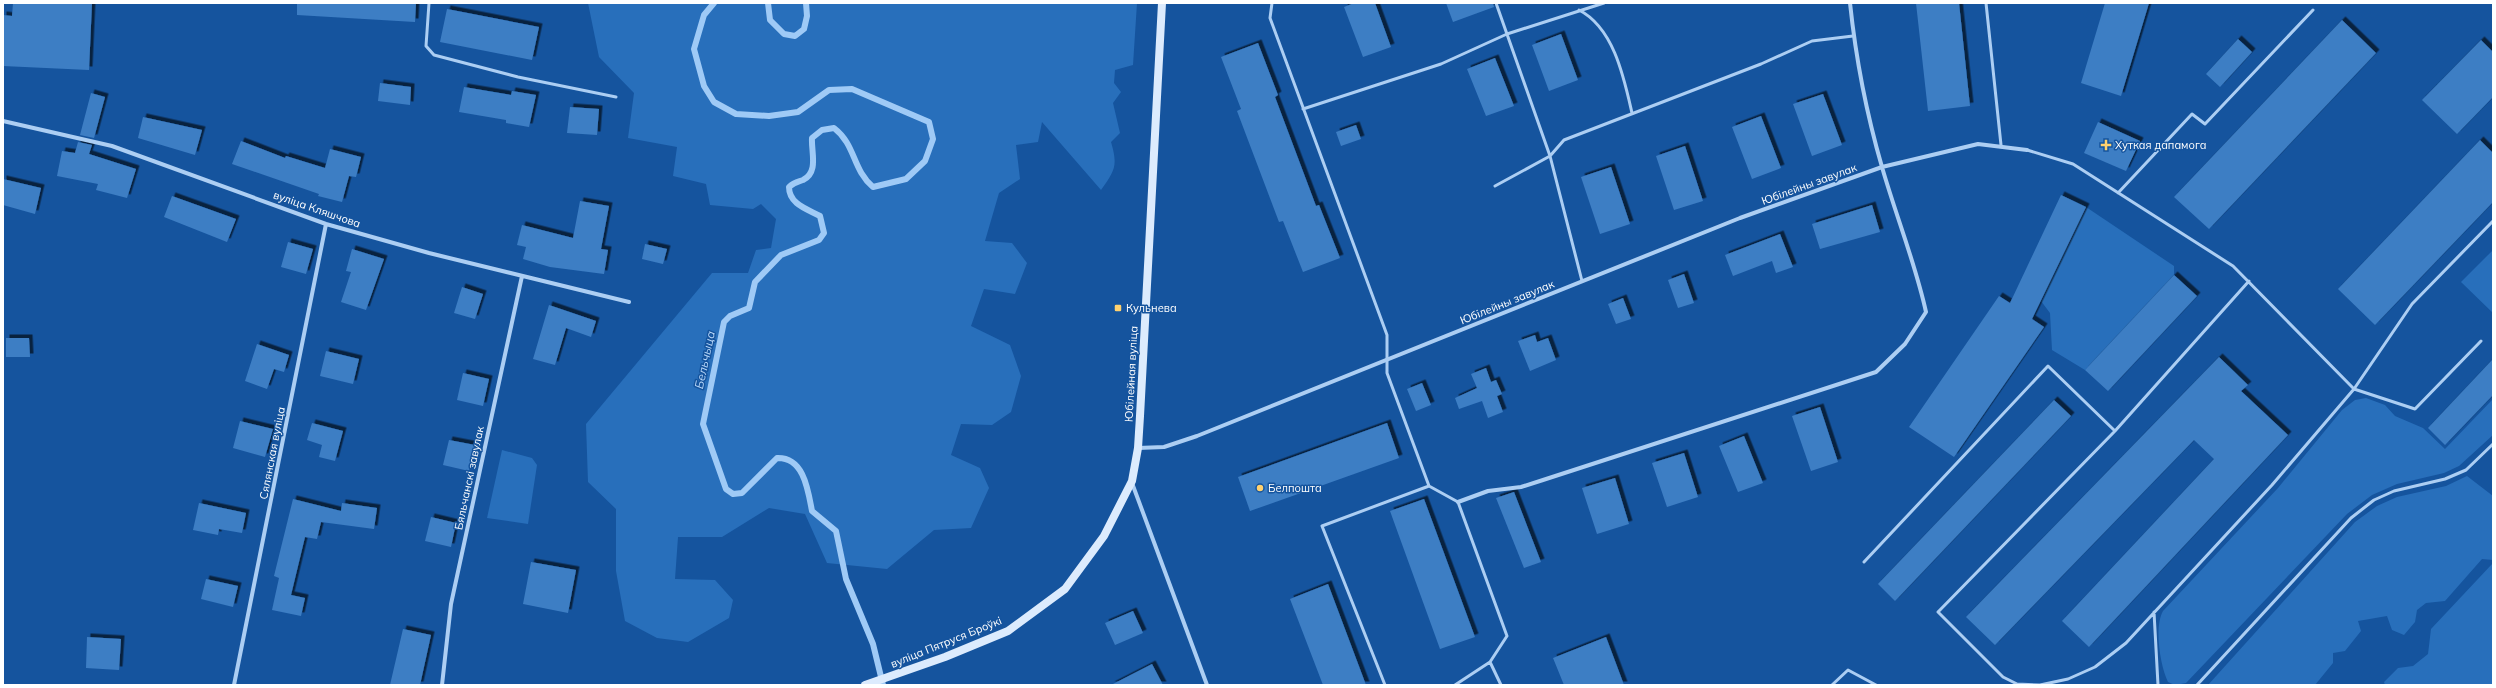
<svg xmlns="http://www.w3.org/2000/svg" width="2496" height="688" font-family="Mulish,sans-serif">
	<style>
		.green { fill: #286fbb }
		.lines { fill: none; stroke-linecap: round; stroke-linejoin: round }
		.stream { stroke: #9fcaf6; stroke-width: 6 }
		.building { fill: #3d7ec4; filter: url(#shadow) }
		.lane { stroke: #accef3; stroke-width: 3 }
		.street { stroke: #accef3; stroke-width: 4 }
		.secondary { stroke: #dcebfd; stroke-width: 8 }
		.poi-dot { fill: #ffd16f; stroke: #15549e; stroke-width: 1.5 }
		.labels { text-anchor: middle; stroke-width: 3; stroke-linejoin: round; paint-order: stroke }
		.poi-label { font-size: 11px; fill: #fff; stroke: #15549e; text-anchor: start }
		.street-label { font-size: 11px; fill: #fff; stroke: #15549e }
		.water-label { font-size: 12px; font-style: italic; fill: #b9d8fa; stroke: #15549e }
	</style>
	<defs>
		<filter id="shadow"><feDropShadow dx="3.5" dy="-3.5" stdDeviation="0" flood-color="#0009"/></filter>
	</defs>
	<rect width="100%" height="100%" fill="#15549e"/>
	<path class="green" d="M 588,3 L 1137,3 L 1133,65 L 1115,70 L 1114,83 L 1121,92 L 1113,103 L 1120,133 L 1111,142 C 1118,166 1115,170 1101,190 L 1042,122 L 1038,142 L 1016,145 L 1020,179 L 999,193 L 985,241 L 1012,243 L 1027,263 L 1015,294 L 984,289 L 971,326 L 1010,345 L 1021,376 L 1011,412 L 992,425 L 961,424 L 951,455 L 980,468 L 989,488 L 971,528 L 934,530 L 887,569 L 827,563 L 805,514 L 769,508 L 722,537 L 678,537 L 675,579 L 715,580 L 733,600 L 729,618 L 688,642 L 657,638 L 625,621 L 616,571 L 616,509 L 588,482 L 586,424 L 712,273 L 748,273 L 756,250 L 771,248 L 776,219 L 761,204 L 753,209 L 710,205 L 706,184 L 673,176 L 677,147 L 628,138 L 634,93 L 599,57 Z
		M 2086,207 L 2174,266 L 2174,275 L 2085,370 L 2052,350 L 2050,313 L 2041,301 Z
		M 2493,250 L 2493,313 L 2461,282 Z
		M 2366,398 L 2385,405 L 2395,416 L 2423,428 L 2445,449 L 2493,399 L 2493,435 L 2459,466 L 2444,473 L 2397,484 L 2372,495 L 2347,514 L 2186,683 L 2175,685 L 2168,682 C 2160,665 2154,627 2163,611 L 2278,488 L 2342,410 L 2355,400 Z
		M 502,450 L 532,458 L 537,465 L 528,524 L 487,518 Z
		M 2467,476 L 2493,496 L 2493,560 L 2482,559 L 2445,601 L 2426,603 L 2417,610 L 2415,622 L 2404,635 L 2392,630 L 2387,616 L 2358,621 L 2361,631 L 2345,651 L 2333,653 L 2333,663 L 2315,685 L 2208,685 L 2355,522 L 2377,506 L 2397,497 L 2446,486 Z
		M 2493,563 L 2493,685 L 2385,685 L 2384,682 L 2398,668 L 2413,666 L 2428,654 L 2431,629 Z"/>
	<g class="lines">
		<path class="stream" d="M 714,3 L 704,15 L 694,49 L 704,86 L 714,102 L 736,114 L 769,116 L 798,112 L 829,90 L 852,89 L 929,122 L 933,139 L 925,161 L 906,179 L 873,187 C 852,169 856,145 834,128 L 822,130 L 812,138 C 811,152 819,172 803,180 C 797,182 794,182 789,187 C 789,204 807,209 820,216 L 824,233 L 819,240 L 781,255 L 755,282 L 749,308 L 730,316 L 724,322 L 703,424 L 726,489 L 733,494 L 742,493 L 777,458 C 804,457 808,490 812,511 L 836,531 L 846,579 L 873,644 L 883,685
			M 768,3 L 770,20 L 784,34 L 795,36 L 804,29 L 807,16 L 806,3"/>
	</g>
	<path class="building" d="M 13,3 L 92,3 L 89,70 L 3,66 L 3,15 L 12,16 Z
		M 297,3 L 416,3 L 415,22 L 297,15 Z
		M 1354,3 L 1375,3 L 1391,47 L 1363,57 L 1344,7 Z
		M 1446,3 L 1493,3 L 1494,7 L 1453,22 Z
		M 1916,3 L 1959,3 L 1970,106 L 1928,111 Z
		M 2105,3 L 2149,3 L 2121,96 L 2081,83 Z
		M 447,9 L 539,27 L 532,60 L 440,42 Z
		M 2342,20 L 2376,53 L 2209,229 L 2174,197 Z
		M 1561,34 L 1578,80 L 1549,91 L 1532,45 Z
		M 2238,39 L 2252,52 L 2220,87 L 2206,74 Z
		M 2481,40 L 2493,52 L 2493,97 L 2457,134 L 2422,100 Z
		M 1258,43 L 1278,95 L 1275,97 L 1316,206 L 1319,205 L 1340,258 L 1303,272 L 1283,221 L 1279,222 L 1237,111 L 1241,109 L 1221,57 Z
		M 1495,58 L 1514,106 L 1486,116 L 1467,69 Z
		M 380,83 L 411,87 L 410,105 L 378,101 Z
		M 464,87 L 511,95 L 512,91 L 536,95 L 529,127 L 506,123 L 506,120 L 459,112 Z
		M 91,93 L 105,97 L 94,138 L 80,135 Z
		M 1823,94 L 1842,145 L 1812,156 L 1793,104 Z
		M 570,107 L 599,109 L 597,135 L 567,133 Z
		M 1761,116 L 1781,168 L 1752,179 L 1732,127 Z
		M 143,117 L 202,130 L 195,155 L 138,138 Z
		M 2098,122 L 2140,141 L 2126,171 L 2084,153 Z
		M 1356,125 L 1361,139 L 1341,146 L 1336,132 Z
		M 2480,140 L 2493,153 L 2493,202 L 2375,325 L 2338,289 Z
		M 241,141 L 285,158 L 286,156 L 325,168 L 330,149 L 361,157 L 356,177 L 349,176 L 342,202 L 318,196 L 319,194 L 232,164 Z
		M 78,142 L 92,145 L 89,154 L 136,169 L 127,198 L 96,190 L 98,184 L 57,176 L 62,151 L 75,153 Z
		M 1685,146 L 1703,201 L 1674,210 L 1656,156 Z
		M 1611,167 L 1630,224 L 1600,234 L 1581,177 Z
		M 3,179 L 41,188 L 35,214 L 3,205 Z
		M 2061,195 L 2086,207 L 2032,319 L 2044,327 L 1954,457 L 1909,427 L 1999,296 L 2010,303 Z
		M 172,196 L 236,219 L 227,242 L 164,217 Z
		M 580,201 L 609,206 L 601,249 L 608,250 L 604,274 L 550,267 L 523,259 L 526,247 L 517,245 L 522,225 L 573,238 Z
		M 1872,205 L 1880,232 L 1820,249 L 1812,224 Z
		M 1780,234 L 1793,267 L 1776,273 L 1772,261 L 1733,276 L 1725,255 Z
		M 288,242 L 313,249 L 306,274 L 281,267 Z
		M 645,244 L 667,249 L 663,264 L 642,259 Z
		M 352,249 L 384,259 L 366,310 L 341,302 L 351,272 L 346,271 Z
		M 1684,274 L 1694,303 L 1678,308 L 1668,280 Z
		M 2174,275 L 2197,296 L 2108,391 L 2085,370 Z
		M 462,287 L 483,294 L 475,319 L 454,313 Z
		M 1623,298 L 1631,319 L 1616,324 L 1608,304 Z
		M 549,305 L 596,321 L 591,337 L 566,328 L 555,365 L 533,359 Z
		M 1535,335 L 1537,342 L 1548,338 L 1556,360 L 1530,371 L 1518,341 Z
		M 6,338 L 29,338 L 30,357 L 6,357 Z
		M 257,344 L 289,355 L 284,372 L 274,369 L 267,389 L 245,381 Z
		M 326,351 L 359,359 L 353,384 L 320,376 Z
		M 2219,357 L 2248,385 L 2241,391 L 2288,435 L 2089,647 L 2062,621 L 2214,459 L 2194,440 L 1995,645 L 1966,617 Z
		M 2493,359 L 2493,395 L 2445,445 L 2428,428 Z
		M 1486,368 L 1491,382 L 1496,380 L 1502,394 L 1497,396 L 1503,412 L 1488,418 L 1482,401 L 1459,409 L 1455,398 L 1477,388 L 1471,374 Z
		M 463,373 L 489,379 L 483,406 L 457,400 Z
		M 1422,383 L 1431,405 L 1416,411 L 1407,389 Z
		M 2054,400 L 2071,416 L 1895,601 L 1878,584 Z
		M 1820,407 L 1838,462 L 1811,471 L 1792,416 Z
		M 240,421 L 273,429 L 265,457 L 233,448 Z
		M 312,423 L 343,431 L 335,461 L 319,457 L 322,445 L 307,440 Z
		M 1387,423 L 1399,458 L 1250,511 L 1238,477 Z
		M 1744,436 L 1763,483 L 1738,492 L 1719,446 Z
		M 449,440 L 475,445 L 469,471 L 443,465 Z
		M 1684,453 L 1698,497 L 1667,507 L 1652,463 Z
		M 1615,478 L 1629,524 L 1597,534 L 1582,488 Z
		M 1514,492 L 1541,562 L 1524,568 L 1496,498 Z
		M 293,499 L 341,511 L 342,503 L 377,508 L 374,529 L 321,522 L 317,539 L 305,537 L 291,595 L 305,598 L 301,616 L 272,610 L 279,578 L 274,576 Z
		M 1424,499 L 1475,637 L 1440,649 L 1390,511 Z
		M 199,503 L 246,513 L 242,533 L 219,529 L 218,535 L 193,530 Z
		M 431,517 L 456,523 L 451,547 L 425,541 Z
		M 531,562 L 576,570 L 568,613 L 523,604 Z
		M 206,579 L 238,586 L 233,607 L 201,599 Z
		M 1328,584 L 1366,685 L 1323,685 L 1290,599 Z
		M 1133,611 L 1143,633 L 1115,645 L 1105,623 Z
		M 403,629 L 431,635 L 420,685 L 390,685 Z
		M 87,637 L 121,639 L 119,670 L 86,668 Z
		M 1606,637 L 1624,685 L 1564,685 L 1553,658 Z
		M 1152,664 L 1163,685 L 1111,685 Z"/>
	<g class="lines">
		<path class="lane" d="M 429,3 L 426,46 L 434,55 L 518,77 L 616,97
			M 1272,3 L 1270,18 L 1387,335 L 1387,373 L 1429,486 L 1322,526 L 1385,685
			M 1496,3 L 1550,156 L 1582,281
			M 1986,3 L 2001,145
			M 1579,10 C 1614,28 1624,78 1632,113
			M 1303,109 L 1441,64 L 1507,34 L 1604,3
			M 2027,150 L 2073,164 L 2233,266 L 2354,389 L 2415,409 L 2481,341
			M 1495,186 L 1550,156 L 1564,140 L 1761,64 L 1812,41 L 1853,36
			M 2118,193 L 2192,114 L 2205,124 L 2313,10
			M 2249,281 L 2115,431 L 1938,612 L 2003,677 L 2017,684 L 2040,685 L 2068,679 L 2095,667 L 2126,643 L 2272,485 L 2354,389 L 2412,304 L 2493,221
			M 1429,486 L 1458,502 L 1507,636 L 1490,662 L 1501,685
			M 1864,562 L 2048,366 L 2115,431
			M 2154,612 L 2158,685
			M 1455,685 L 1490,662
			M 1832,685 L 1848,670 L 1876,685
			M 2197,685 L 2351,518 L 2374,500 L 2394,491 L 2445,479 L 2466,470 L 2493,444"/>
		<path class="street" d="M 3,121 L 112,146 L 326,224 L 429,253 L 629,302
			M 1138,448 L 1164,447 L 1197,436 L 1740,218 L 1882,167 L 1978,144 L 2027,150
			M 1132,483 L 1207,685
			M 1458,502 L 1488,491 L 1521,487 L 1543,480 L 1876,372 L 1905,344 L 1926,312 C 1915,262 1896,216 1882,167 C 1866,112 1856,60 1850,3
			M 234,685 L 326,224
			M 442,685 L 451,604 L 522,276"/>
		<path class="secondary" d="M 865,685 L 945,657 L 1008,631 L 1065,589 L 1104,536 L 1132,481 L 1138,448 L 1140,416 L 1162,3"/>
	</g>
	<g class="poi-dot">
		<path d="M2104 139h4v4h4v4h-4v4h-4v-4h-4v-4h4z"/>
		<rect x="1114" y="304" width="8" height="8" rx="2"/>
		<circle cx="1260" cy="488" r="4"/>
	</g>
	<g class="labels">
		<g class="poi-label">
			<text x="2115" y="149">Хуткая дапамога</text>
			<text x="1126" y="312">Кульнева</text>
			<text x="1268" y="492">Белпошта</text>
		</g>
		<g class="street-label">
			<text transform="translate(1809 184) rotate(-20)" y="4">Юбілейны завулак</text>
			<text transform="translate(317 209) rotate(19)" y="4">вуліца Кляшчова</text>
			<text transform="translate(1507 302) rotate(-22)" y="4">Юбілейны завулак</text>
			<text transform="translate(1131 374) rotate(-87)" y="4">Юбілейная вуліца</text>
			<text transform="translate(272 453) rotate(-79)" y="4">Сялянская вуліца</text>
			<text transform="translate(469 478) rotate(-78)" y="4">Бяльчанскі завулак</text>
			<text transform="translate(946 642) rotate(-22)" y="4">вуліца Пятруся Броўкі</text>
		</g>
		<g class="water-label">
			<text transform="translate(705 360) rotate(-78)" y="4">Бельчыца</text>
		</g>
	</g>
	<rect width="2496" height="688" fill="none" stroke="#ffffff" stroke-width="8"/>
</svg>
